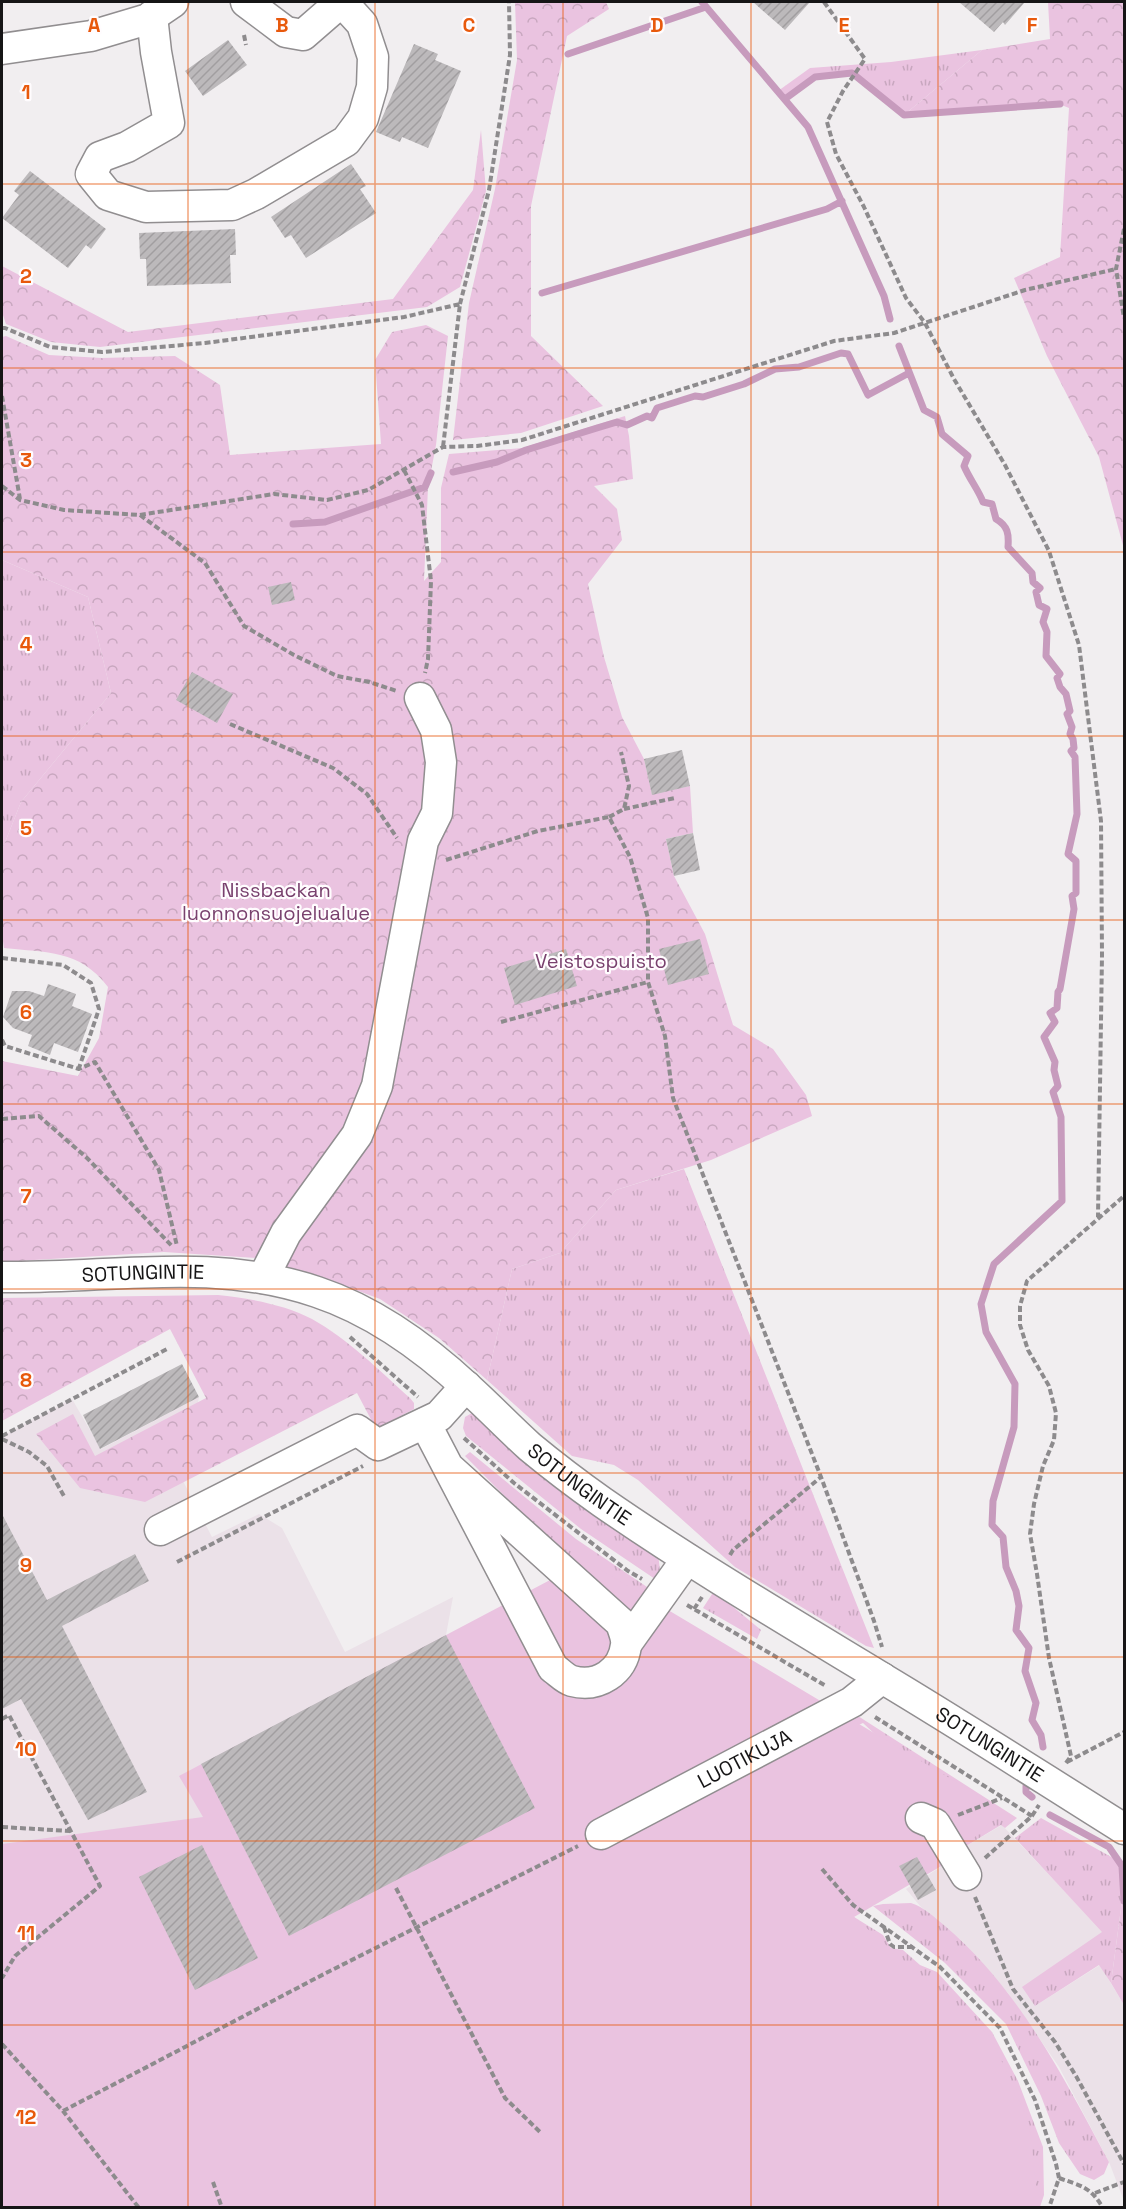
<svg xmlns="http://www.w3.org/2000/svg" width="1126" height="2209" font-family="'Space Grotesk',sans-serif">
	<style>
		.built { fill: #ebe1e8 }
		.grass { fill: url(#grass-tufts) }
		.forest { fill: url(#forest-crowns) }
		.garden { fill: #eac3e0 }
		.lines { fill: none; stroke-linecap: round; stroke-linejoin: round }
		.stream { stroke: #c79bbd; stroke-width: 7 }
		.building { fill: url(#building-hatch) }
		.minor-casing { stroke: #918e90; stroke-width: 33 }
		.path { stroke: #8d8b8d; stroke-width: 4; stroke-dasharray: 6 3; stroke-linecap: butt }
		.minor { stroke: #fff; stroke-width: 30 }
		.grid { fill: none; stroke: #e8590c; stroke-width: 1.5; stroke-opacity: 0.55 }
		.labels { text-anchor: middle; stroke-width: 4.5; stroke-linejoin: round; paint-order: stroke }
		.park-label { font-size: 20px; fill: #79416e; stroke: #fffcfe }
		.street-label { font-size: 20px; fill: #161516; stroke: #fffcfe }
		.grid-label { font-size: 20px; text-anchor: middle; font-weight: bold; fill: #e8590c; stroke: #fffcfe; stroke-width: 4.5; stroke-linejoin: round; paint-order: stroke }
	</style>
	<defs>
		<pattern id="grass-tufts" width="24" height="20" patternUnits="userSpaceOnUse" patternTransform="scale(1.5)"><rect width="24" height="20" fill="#eac3e0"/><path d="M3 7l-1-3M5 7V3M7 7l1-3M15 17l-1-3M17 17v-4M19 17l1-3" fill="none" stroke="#c8a7bf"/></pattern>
		<pattern id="forest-crowns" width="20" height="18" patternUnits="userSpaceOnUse" patternTransform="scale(1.5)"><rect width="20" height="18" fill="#eac3e0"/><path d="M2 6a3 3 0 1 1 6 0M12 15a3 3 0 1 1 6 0" fill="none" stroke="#c8a7bf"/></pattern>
		<pattern id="building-hatch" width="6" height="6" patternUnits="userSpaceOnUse" patternTransform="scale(1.5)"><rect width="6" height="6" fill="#bcb9bb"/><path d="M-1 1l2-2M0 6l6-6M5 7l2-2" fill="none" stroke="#a19ea0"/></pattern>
	</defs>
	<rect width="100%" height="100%" fill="#f1eef0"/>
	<path class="built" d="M 199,1397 L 183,1481 L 212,1537 L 259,1514 L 282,1528 L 345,1652 L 453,1597 L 446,1635 L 535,1808 L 2,1986 L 2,1436 L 72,1399 L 101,1449 Z
		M 1002,1825 L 1103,1932 L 1035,2006 L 1100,1965 L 1124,2005 L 1124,2201 L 1109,2162 L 1059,2067 L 1008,1993 L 962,1941 L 920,1906 L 906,1889 L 950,1861 L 961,1849 Z"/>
	<path class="grass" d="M 982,50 L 904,115 L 852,73 L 815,77 L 785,99 L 778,91 L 810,68 L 891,62 Z
		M 2,560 L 88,597 L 111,693 L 21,802 L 2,850 Z
		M 684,1169 L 874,1648 L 866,1646 L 735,1567 L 638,1480 L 614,1465 L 572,1456 L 487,1380 L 512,1269 L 560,1253 L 616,1190 Z
		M 472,1413 L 571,1496 L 658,1553 L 660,1571 L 655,1579 L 581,1529 L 466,1436 L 463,1428 L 465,1417 Z
		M 470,1452 L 576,1539 L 650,1589 L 631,1610 L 557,1549 L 465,1456 Z
		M 714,1591 L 761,1630 L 757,1639 L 703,1608 Z
		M 858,1716 L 1017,1818 L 1005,1828 L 1001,1825 L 961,1849 L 921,1778 L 863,1723 L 852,1728 L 847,1719 Z
		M 1041,1818 L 1124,1864 L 1124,1886 L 1111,1983 L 1099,1965 L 1035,2006 L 1022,1987 L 1102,1932 L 1015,1838 Z
		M 830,1902 L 883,1935 L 891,1948 L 903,1950 L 920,1965 L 937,1972 L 992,2032 L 1018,2081 L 1043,2147 L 1044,2195 L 1040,2207 L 1015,2207 Z
		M 911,1903 C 924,1907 934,1917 945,1926 C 1019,1989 1064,2078 1109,2162 L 1104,2174 L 1094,2180 L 1080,2174 L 1059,2143 L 1041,2096 L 1006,2024 L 945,1963 L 873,1906 L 883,1904 Z"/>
	<path class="forest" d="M 515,2 L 606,2 L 609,9 L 567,36 L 531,206 L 531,336 L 603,406 L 521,433 L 453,440 L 469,303 L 495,189 L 517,60 Z
		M 1048,2 L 1124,2 L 1124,549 L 1099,457 L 1047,356 L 1014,278 L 1060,257 L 1069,108 L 1059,104 L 904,115 L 982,50 L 1050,39 Z
		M 481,130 L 486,191 L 460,287 L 427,307 L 100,347 L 51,342 L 6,324 L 2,312 L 2,266 L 128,332 L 393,299 L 473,190 Z
		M 426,325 L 448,336 L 436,445 L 428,487 L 424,581 L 441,562 L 441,488 L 449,454 L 522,448 L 625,416 L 629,436 L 633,479 L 594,486 L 617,509 L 622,540 L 588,584 L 604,657 L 622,717 L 644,759 L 652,794 L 690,786 L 693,833 L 666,839 L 674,876 L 705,934 L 733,1025 L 773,1049 L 806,1095 L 812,1116 L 711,1160 L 616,1190 L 560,1253 L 512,1269 L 487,1380 L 439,1338 L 380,1299 L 318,1276 L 256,1258 L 164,1252 L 2,1262 L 2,1061 L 78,1076 L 99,1038 L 108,987 C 79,949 47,953 4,948 L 2,934 L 2,850 L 21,802 L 111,693 L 88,597 L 2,560 L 2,337 L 6,336 L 49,355 L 102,358 L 175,356 L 220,385 L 230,455 L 381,444 L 375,360 L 392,332 Z
		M 218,1295 C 248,1298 286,1305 312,1319 C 348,1339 380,1371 410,1398 L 414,1403 L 414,1409 L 376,1429 L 357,1393 L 145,1502 L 80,1488 L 36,1434 L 73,1414 L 95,1456 L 206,1398 L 170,1329 L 2,1421 L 2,1298 Z
		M 1124,1886 L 1124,2005 L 1111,1983 Z"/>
	<path class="garden" d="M 586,1561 L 1003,1810 L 950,1861 L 854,1917 L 991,2037 L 1029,2123 L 1036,2184 L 1031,2207 L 2,2207 L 2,1844 L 203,1817 L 179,1776 Z"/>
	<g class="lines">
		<path class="stream" d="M 702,2 L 808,127 L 884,296 L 890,319
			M 568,54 L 706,7
			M 785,99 L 815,77 L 852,73 L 904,115 L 1060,104
			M 542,293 L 827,209 L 842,201
			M 899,346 L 924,410 L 937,417 L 942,434 L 968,456 L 964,466 C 970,480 978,489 983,502 L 992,504 L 996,519 C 1008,526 1009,534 1008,547 L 1032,573 L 1033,582 L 1040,588 L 1036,592 L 1039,605 L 1047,609 L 1043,622 L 1047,632 L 1046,656 L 1060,674 L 1057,678 L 1060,687 L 1066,694 L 1070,711 L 1067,714 L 1072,727 L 1070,734 L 1073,739 L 1074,748 L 1071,751 L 1075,757 L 1077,814 L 1068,854 L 1076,861 L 1076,893 L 1072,896 L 1074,909 L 1060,989 L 1058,992 L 1057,1008 L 1050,1013 L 1055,1022 L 1044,1037 L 1055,1062 L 1054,1070 L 1058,1086 L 1053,1092 L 1061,1117 L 1062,1201 L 994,1264 L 981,1304 L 986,1332 L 1015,1384 L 1014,1427 L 993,1501 L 992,1525 L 1003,1537 L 1006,1567 L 1016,1591 L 1019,1606 L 1016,1630 L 1029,1648 L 1025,1671 L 1036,1703 L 1032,1720 L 1041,1735 L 1043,1747
			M 453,472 L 497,462 L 526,450 L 597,428 L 617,422 L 627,425 L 647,416 L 652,418 L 657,408 L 695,396 L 703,397 L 744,384 L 775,369 L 799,367 L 841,353 L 848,354 L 868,395 L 909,373
			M 293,524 L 325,522 L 425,487 L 431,473
			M 1026,1786 L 1026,1792 L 1032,1797
			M 1050,1815 L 1109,1847 L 1122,1866 L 1124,1901"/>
	</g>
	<path class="building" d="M 753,2 L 810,2 L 785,30 Z
		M 959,2 L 1025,2 L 1005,25 L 1003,22 L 994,32 Z
		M 228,40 L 247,65 L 203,96 L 185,71 Z
		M 414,44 L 438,54 L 435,60 L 461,71 L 428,148 L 402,137 L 400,142 L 376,132 Z
		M 351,164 L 366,186 L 360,189 L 376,213 L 306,258 L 291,235 L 285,238 L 271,217 Z
		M 30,171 L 106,229 L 91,249 L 86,245 L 68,268 L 2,218 L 19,195 L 14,191 Z
		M 235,229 L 236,255 L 230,255 L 231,283 L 147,286 L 146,259 L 140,259 L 139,233 Z
		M 291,582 L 295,600 L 272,605 L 268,587 Z
		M 192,672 L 233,694 L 217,723 L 176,700 Z
		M 682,750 L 690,786 L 652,795 L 644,759 Z
		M 693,833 L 700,870 L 674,876 L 666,839 Z
		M 700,939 L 709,974 L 668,985 L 659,949 Z
		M 566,949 L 577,986 L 515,1005 L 504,968 Z
		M 48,984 L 76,994 L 72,1006 L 92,1014 L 78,1052 L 54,1043 L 50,1055 L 28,1046 L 32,1035 L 13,1028 L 3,1017 L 12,991 L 29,991 L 44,996 Z
		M 182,1364 L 199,1397 L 100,1449 L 83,1415 Z
		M 2,1514 L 47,1600 L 135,1554 L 149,1581 L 62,1626 L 147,1792 L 88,1820 L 21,1699 L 2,1709 Z
		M 446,1635 L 535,1808 L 289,1936 L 201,1764 Z
		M 202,1845 L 258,1958 L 195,1990 L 139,1877 Z
		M 917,1857 L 936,1890 L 918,1900 L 899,1866 Z"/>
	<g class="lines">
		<g class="minor-casing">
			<g id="minor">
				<path d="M 246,2 L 286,32 L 303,35 L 341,2"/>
				<path d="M 152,16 L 156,52 L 169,123 L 127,147 L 100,157 L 91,174 L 108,195 L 146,207 L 232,205 L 256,194 L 346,141 L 363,118 L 372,87 L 373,57 L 362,24 L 342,2"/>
				<path d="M 2,49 L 91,36 L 148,19 L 173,2"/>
				<path id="s1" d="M 2,1277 C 110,1279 211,1256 317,1292 C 374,1311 425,1348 469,1389 C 490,1408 509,1428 530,1447 C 553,1466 578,1485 602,1502 C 693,1565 788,1621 882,1678 C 964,1727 1044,1779 1124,1829"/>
				<path d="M 263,1278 L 286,1233 L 357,1135 L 377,1086 L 423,841 L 437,813 L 441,762 L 436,730 L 420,698"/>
				<path d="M 425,1423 L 553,1668 C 559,1672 565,1679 572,1681 C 598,1688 623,1672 626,1645 C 627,1638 623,1630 621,1623 L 448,1467"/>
				<path d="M 160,1530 L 357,1430 L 378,1445 L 439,1416 L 466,1386"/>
				<path d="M 627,1643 L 687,1559"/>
				<path d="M 921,1818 L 935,1824 L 966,1875"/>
				<path id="s2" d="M 601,1834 L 852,1702 L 882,1678"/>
			</g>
		</g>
		<path class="path" d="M 824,2 L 865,59 L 843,91 L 827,122 L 836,154 L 864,207 L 906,298 L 925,323 L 954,379 L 1005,465 L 1049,551 L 1079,645 L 1101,821 L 1102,955 L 1098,1217
			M 244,35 L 246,45
			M 1124,229 L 1116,269 L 1124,318
			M 460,304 L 489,190 L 510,55 L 509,2
			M 2,328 L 5,328 L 50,347 L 102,352 L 205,343 L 404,317 L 460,304 L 443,447
			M 2,396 L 20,499
			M 404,470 L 422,505 L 431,581 L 428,659 L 425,673
			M 2,486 L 20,500 L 64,510 L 139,515 L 274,494 L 327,500 L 368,490 L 443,447 L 477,446 L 522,440 L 834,341 L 894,333 L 1025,290 L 1116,269
			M 140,515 L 205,563 L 244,626 L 294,655 L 337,676 L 369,682 L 397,691
			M 230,724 L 333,768 L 367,794 L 397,838
			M 624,809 L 675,798
			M 609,817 L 624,809 L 629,786 L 621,752
			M 446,860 L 538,831 L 609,817 L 630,857 L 648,918 L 648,982 L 665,1036 L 673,1098 L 821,1477 L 874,1621 L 882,1647
			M 2,958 L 63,965 L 91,983 L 99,1009 L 79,1068
			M 501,1022 L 648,982
			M 2,1040 L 5,1046 L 79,1069 L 95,1062 L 159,1170 L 177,1246
			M 2,1119 L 39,1116 L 87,1158 L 172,1246
			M 350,1337 L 418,1397
			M 2,1436 L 169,1348
			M 464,1438 L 514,1483 L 628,1571 L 642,1579
			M 2,1439 L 29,1452 L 47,1466 L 65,1498
			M 730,1555 L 733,1550 L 821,1477
			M 177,1562 L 363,1466
			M 687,1605 L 826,1686
			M 694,1609 L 702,1597
			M 875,1717 L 1032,1816
			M 2,1719 L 9,1715 L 100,1886 L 15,1956 L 2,1978
			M 1067,1762 L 1124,1732
			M 1066,1763 L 1071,1756 L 1049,1658 L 1037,1574 L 1030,1534 L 1034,1504 L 1043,1466 L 1054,1440 L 1056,1413 L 1049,1386 L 1028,1350 L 1020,1325 L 1020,1306 L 1027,1281 L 1124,1196
			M 958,1815 L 1002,1798
			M 2,1827 L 70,1831
			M 985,1858 L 1032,1816 L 1039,1805
			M 822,1869 L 853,1905 L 940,1967 L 1000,2028 L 1035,2100 L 1056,2164 L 1059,2178 L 1049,2208
			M 396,1888 L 505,2098 L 540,2132
			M 975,1897 L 1013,1989 L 1055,2042 L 1076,2076 L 1124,2164
			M 884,1927 L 890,1944 L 894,1947 L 913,1947
			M 2,2044 L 63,2111 L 139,2208
			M 63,2111 L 324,1974 L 578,1846
			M 1059,2178 C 1081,2186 1090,2186 1103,2208
			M 213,2182 L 222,2208
			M 1095,2193 L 1124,2182"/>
		<use href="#minor" class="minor"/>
	</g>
	<path class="grid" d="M 188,2 L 188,2208M 375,2 L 375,2208M 563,2 L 563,2208M 751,2 L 751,2208M 938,2 L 938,2208M 2,184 L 1124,184M 2,368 L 1124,368M 2,552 L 1124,552M 2,736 L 1124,736M 2,920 L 1124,920M 2,1104 L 1124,1104M 2,1289 L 1124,1289M 2,1473 L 1124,1473M 2,1657 L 1124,1657M 2,1841 L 1124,1841M 2,2025 L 1124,2025"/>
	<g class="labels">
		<g class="park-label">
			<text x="276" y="897">Nissbackan<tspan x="276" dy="23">luonnonsuojelualue</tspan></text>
			<text x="601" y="968">Veistospuisto</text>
		</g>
		<g class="street-label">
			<text dy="7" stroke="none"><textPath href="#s1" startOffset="141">SOTUNGINTIE</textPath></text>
			<text dy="7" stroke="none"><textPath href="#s1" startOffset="645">SOTUNGINTIE</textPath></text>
			<text dy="7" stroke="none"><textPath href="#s1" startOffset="1131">SOTUNGINTIE</textPath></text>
			<text dy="7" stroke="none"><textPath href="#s2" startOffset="162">LUOTIKUJA</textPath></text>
		</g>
	</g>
	<g class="grid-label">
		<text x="94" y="32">A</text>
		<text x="282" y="32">B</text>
		<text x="469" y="32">C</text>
		<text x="657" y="32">D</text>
		<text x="844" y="32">E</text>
		<text x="1032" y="32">F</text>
		<text x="26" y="99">1</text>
		<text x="26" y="283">2</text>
		<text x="26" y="467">3</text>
		<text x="26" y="651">4</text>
		<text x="26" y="835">5</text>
		<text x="26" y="1019">6</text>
		<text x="26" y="1203">7</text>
		<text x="26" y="1387">8</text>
		<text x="26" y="1572">9</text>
		<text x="26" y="1756">10</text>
		<text x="26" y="1940">11</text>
		<text x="26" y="2124">12</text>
	</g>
	<rect width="1126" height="2209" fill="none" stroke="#161516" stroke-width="6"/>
</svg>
